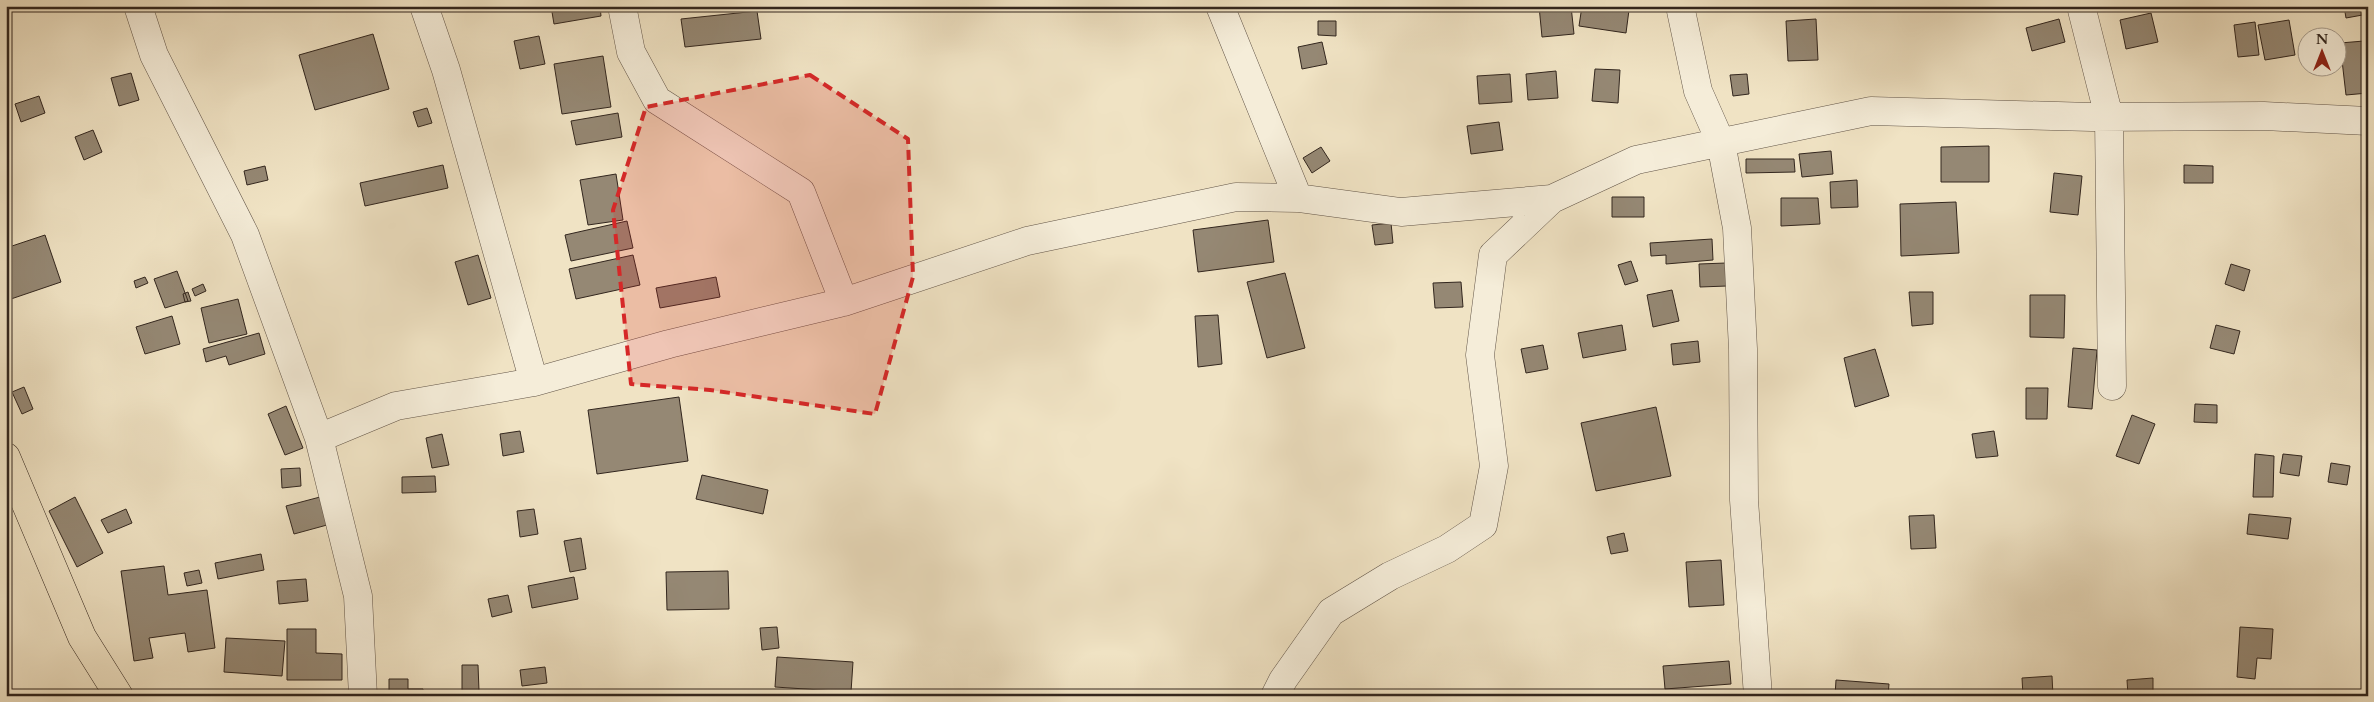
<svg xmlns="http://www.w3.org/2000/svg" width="2374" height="702" font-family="Cardo,serif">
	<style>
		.building { fill: #958874; stroke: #32261e }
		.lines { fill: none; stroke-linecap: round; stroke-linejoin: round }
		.minor-casing { stroke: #625548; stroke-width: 29 }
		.major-casing { stroke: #32261e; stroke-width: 29 }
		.minor { stroke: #f5edd9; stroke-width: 28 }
		.major { stroke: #f0e3c4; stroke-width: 28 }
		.marked { fill: #d62828; fill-opacity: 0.2; stroke: #d62828; stroke-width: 4; stroke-dasharray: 10 6; stroke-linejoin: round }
	</style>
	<rect width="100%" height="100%" fill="#f0e3c4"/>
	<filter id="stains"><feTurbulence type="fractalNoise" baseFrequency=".004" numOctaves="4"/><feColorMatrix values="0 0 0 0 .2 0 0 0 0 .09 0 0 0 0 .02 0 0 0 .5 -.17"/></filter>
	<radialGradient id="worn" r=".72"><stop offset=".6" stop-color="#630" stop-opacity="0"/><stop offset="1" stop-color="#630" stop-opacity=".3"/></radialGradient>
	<path class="building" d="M 551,6 L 600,6 L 601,16 L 554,24 Z
		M 1539,6 L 1571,6 L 1574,34 L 1542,37 Z
		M 1582,6 L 1606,6 L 1629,10 L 1626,33 L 1579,26 Z
		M 2344,6 L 2368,6 L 2368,14 L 2346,18 Z
		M 757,11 L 761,39 L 685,47 L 681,19 Z
		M 2151,13 L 2158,42 L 2126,49 L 2120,20 Z
		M 1816,19 L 1818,60 L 1788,61 L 1786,21 Z
		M 2059,19 L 2065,42 L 2032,51 L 2026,28 Z
		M 2289,20 L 2295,55 L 2265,60 L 2258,25 Z
		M 1318,21 L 1336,21 L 1336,36 L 1318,35 Z
		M 2255,22 L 2259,55 L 2238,57 L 2234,25 Z
		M 373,34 L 389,89 L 315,110 L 299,55 Z
		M 539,36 L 545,64 L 520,69 L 514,41 Z
		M 2364,41 L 2368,93 L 2346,95 L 2340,43 Z
		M 1322,42 L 1327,64 L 1302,69 L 1298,47 Z
		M 603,56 L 611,107 L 562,114 L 554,64 Z
		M 1595,69 L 1620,70 L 1618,103 L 1592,101 Z
		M 1556,71 L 1558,98 L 1528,100 L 1526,74 Z
		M 131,73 L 139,100 L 119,106 L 111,78 Z
		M 1510,74 L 1512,102 L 1479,104 L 1477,76 Z
		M 1747,74 L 1749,94 L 1733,96 L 1730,75 Z
		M 39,96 L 45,113 L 21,122 L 15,104 Z
		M 427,108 L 432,123 L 418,127 L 413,112 Z
		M 618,113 L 622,137 L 576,145 L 571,121 Z
		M 1499,122 L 1503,150 L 1471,154 L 1467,126 Z
		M 93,130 L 102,152 L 84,160 L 75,137 Z
		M 1989,146 L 1989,182 L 1941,182 L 1941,147 Z
		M 1321,147 L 1330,161 L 1312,173 L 1303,158 Z
		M 1831,151 L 1833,174 L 1802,177 L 1799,154 Z
		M 1746,159 L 1794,159 L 1795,172 L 1746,173 Z
		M 443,165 L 448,188 L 365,206 L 360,183 Z
		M 2184,165 L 2213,166 L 2213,183 L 2184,183 Z
		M 265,166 L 268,180 L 247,185 L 244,171 Z
		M 2054,173 L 2082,176 L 2078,215 L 2050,212 Z
		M 616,174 L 623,220 L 588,225 L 580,180 Z
		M 1857,180 L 1858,207 L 1831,208 L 1830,182 Z
		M 1612,197 L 1644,197 L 1644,217 L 1612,217 Z
		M 1781,198 L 1818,198 L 1820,224 L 1781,226 Z
		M 1956,202 L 1959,253 L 1901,256 L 1900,204 Z
		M 1268,220 L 1274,262 L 1198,272 L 1193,230 Z
		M 627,221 L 633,248 L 571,261 L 565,235 Z
		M 1391,223 L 1393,243 L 1375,245 L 1372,225 Z
		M 45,235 L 61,282 L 8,300 L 6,248 Z
		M 1712,239 L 1713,260 L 1666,264 L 1666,255 L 1651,256 L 1650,243 Z
		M 478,255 L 491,298 L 468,305 L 455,262 Z
		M 633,255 L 640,285 L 576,299 L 569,269 Z
		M 1631,261 L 1638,281 L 1625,285 L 1618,265 Z
		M 1726,263 L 1727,286 L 1700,287 L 1699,264 Z
		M 2231,264 L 2250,270 L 2244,291 L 2225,284 Z
		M 177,271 L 188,301 L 165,308 L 154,279 Z
		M 1285,273 L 1305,348 L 1267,358 L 1247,282 Z
		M 145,277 L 148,283 L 136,288 L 134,281 Z
		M 716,277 L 720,297 L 660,308 L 656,288 Z
		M 1461,282 L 1463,307 L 1435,308 L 1433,283 Z
		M 203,284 L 206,291 L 195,296 L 192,289 Z
		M 1672,290 L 1679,321 L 1653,327 L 1647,295 Z
		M 188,292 L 191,301 L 185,302 L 183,294 Z
		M 1909,292 L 1933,292 L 1933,324 L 1912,326 Z
		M 2030,295 L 2065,295 L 2064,338 L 2030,337 Z
		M 238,299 L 247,334 L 209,343 L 201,308 Z
		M 1218,315 L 1222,364 L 1198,367 L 1195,316 Z
		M 172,316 L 180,344 L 145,354 L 136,327 Z
		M 1622,325 L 1626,350 L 1583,358 L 1578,333 Z
		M 2216,325 L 2240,331 L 2234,354 L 2210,348 Z
		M 259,333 L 265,354 L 229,365 L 226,356 L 206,362 L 203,349 Z
		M 1698,341 L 1700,362 L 1673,365 L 1671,344 Z
		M 1543,345 L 1548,369 L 1526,373 L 1521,349 Z
		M 2073,348 L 2097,350 L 2092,409 L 2068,407 Z
		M 1875,349 L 1889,396 L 1855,407 L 1844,358 Z
		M 24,387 L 33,409 L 22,414 L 12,392 Z
		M 2026,388 L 2048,388 L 2047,419 L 2026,419 Z
		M 679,397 L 688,461 L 597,474 L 588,410 Z
		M 2195,404 L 2217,405 L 2217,423 L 2194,422 Z
		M 286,406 L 303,448 L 285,455 L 268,414 Z
		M 1656,407 L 1671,476 L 1596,491 L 1581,423 Z
		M 2132,415 L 2155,424 L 2139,464 L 2116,456 Z
		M 520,431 L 524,452 L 503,456 L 500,434 Z
		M 1994,431 L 1998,456 L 1976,458 L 1972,434 Z
		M 442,434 L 449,465 L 432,468 L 426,438 Z
		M 2255,454 L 2274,456 L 2273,497 L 2253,497 Z
		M 2283,454 L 2302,456 L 2299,476 L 2280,473 Z
		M 2331,463 L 2350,466 L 2347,485 L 2328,482 Z
		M 300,468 L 301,486 L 282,488 L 281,469 Z
		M 702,475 L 768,490 L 763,514 L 696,499 Z
		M 435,476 L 436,492 L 402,493 L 402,477 Z
		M 75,497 L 103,553 L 77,567 L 49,511 Z
		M 320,497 L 327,525 L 294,534 L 286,506 Z
		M 126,509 L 132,523 L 108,533 L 101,520 Z
		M 534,509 L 538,534 L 520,537 L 517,511 Z
		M 2249,514 L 2291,518 L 2288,539 L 2247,534 Z
		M 1934,515 L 1936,548 L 1911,549 L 1909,516 Z
		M 1624,533 L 1628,551 L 1611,554 L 1607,537 Z
		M 581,538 L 586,569 L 570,572 L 564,541 Z
		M 261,554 L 264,570 L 218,579 L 215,563 Z
		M 1721,560 L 1724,605 L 1689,607 L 1686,562 Z
		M 164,566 L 168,595 L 207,590 L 215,648 L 188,652 L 185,633 L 149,638 L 153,658 L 134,661 L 121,571 Z
		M 199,570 L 202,583 L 187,586 L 184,573 Z
		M 728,571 L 729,609 L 667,610 L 666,572 Z
		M 574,577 L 578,599 L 532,608 L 528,586 Z
		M 306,579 L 308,601 L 279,604 L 277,581 Z
		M 508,595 L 512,612 L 492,617 L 488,599 Z
		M 777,627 L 779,648 L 762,650 L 760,628 Z
		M 2240,627 L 2273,629 L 2271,659 L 2257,658 L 2255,679 L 2237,677 Z
		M 287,629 L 316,629 L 316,653 L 342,654 L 342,680 L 287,680 Z
		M 226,638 L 285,641 L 282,676 L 224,672 Z
		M 777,657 L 853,662 L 851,692 L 775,687 Z
		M 1729,661 L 1731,684 L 1665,689 L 1663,666 Z
		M 462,665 L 478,665 L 479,691 L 462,691 Z
		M 545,667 L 547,683 L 522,686 L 520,670 Z
		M 2052,676 L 2053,696 L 2023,696 L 2022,678 Z
		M 2153,678 L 2153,696 L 2128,696 L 2127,680 Z
		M 389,679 L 408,679 L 408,689 L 423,689 L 423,696 L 389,696 Z
		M 1836,680 L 1889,684 L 1888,696 L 1835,696 Z
		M 2363,692 L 2363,696 L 2330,696 L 2330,693 Z"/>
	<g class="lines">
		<g class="minor-casing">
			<path id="minor" d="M 138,6 L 154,55 L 245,235 L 319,438 L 358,596 L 363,696
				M 424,6 L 446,70 L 534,382
				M 622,6 L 631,52 L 657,100 L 801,192 L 844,302
				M 1220,6 L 1298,198
				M 1680,6 L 1698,91 L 1721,143 L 1737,228 L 1743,349 L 1744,500 L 1758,696
				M 2081,6 L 2109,117 L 2112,386
				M 319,438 L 396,406 L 534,382 L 669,344 L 844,302 L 1027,241 L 1236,197 L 1298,198 L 1401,212 L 1552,199
				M 1275,696 L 1283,680 L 1331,612 L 1390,576 L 1447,549 L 1483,525 L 1494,466 L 1480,355 L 1493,255 L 1552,199 L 1636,160 L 1871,111 L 2092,117 L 2264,116 L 2368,121"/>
		</g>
		<g class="major-casing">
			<path id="major" d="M 6,457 L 82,637 L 119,696"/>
		</g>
		<use href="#minor" class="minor"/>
		<use href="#major" class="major"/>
	</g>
	<path class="marked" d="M 810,75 L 908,139 L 913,277 L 875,414 L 710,390 L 631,384 L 613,210 L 646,107 Z"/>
	<rect width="2374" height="702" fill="none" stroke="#f0e3c4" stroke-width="25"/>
	<rect x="8" y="8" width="2359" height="687" fill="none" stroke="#32261e" stroke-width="2.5"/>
	<rect x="12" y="12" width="2349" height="677" fill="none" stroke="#32261e"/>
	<g transform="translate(2322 52)"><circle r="24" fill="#f5edd9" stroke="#a79d8e"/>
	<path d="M0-4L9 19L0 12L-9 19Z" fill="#8f2418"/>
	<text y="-8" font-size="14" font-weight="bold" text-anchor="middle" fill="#32261e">N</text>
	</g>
	<rect width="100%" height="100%" filter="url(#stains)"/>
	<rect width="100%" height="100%" fill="url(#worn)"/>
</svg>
